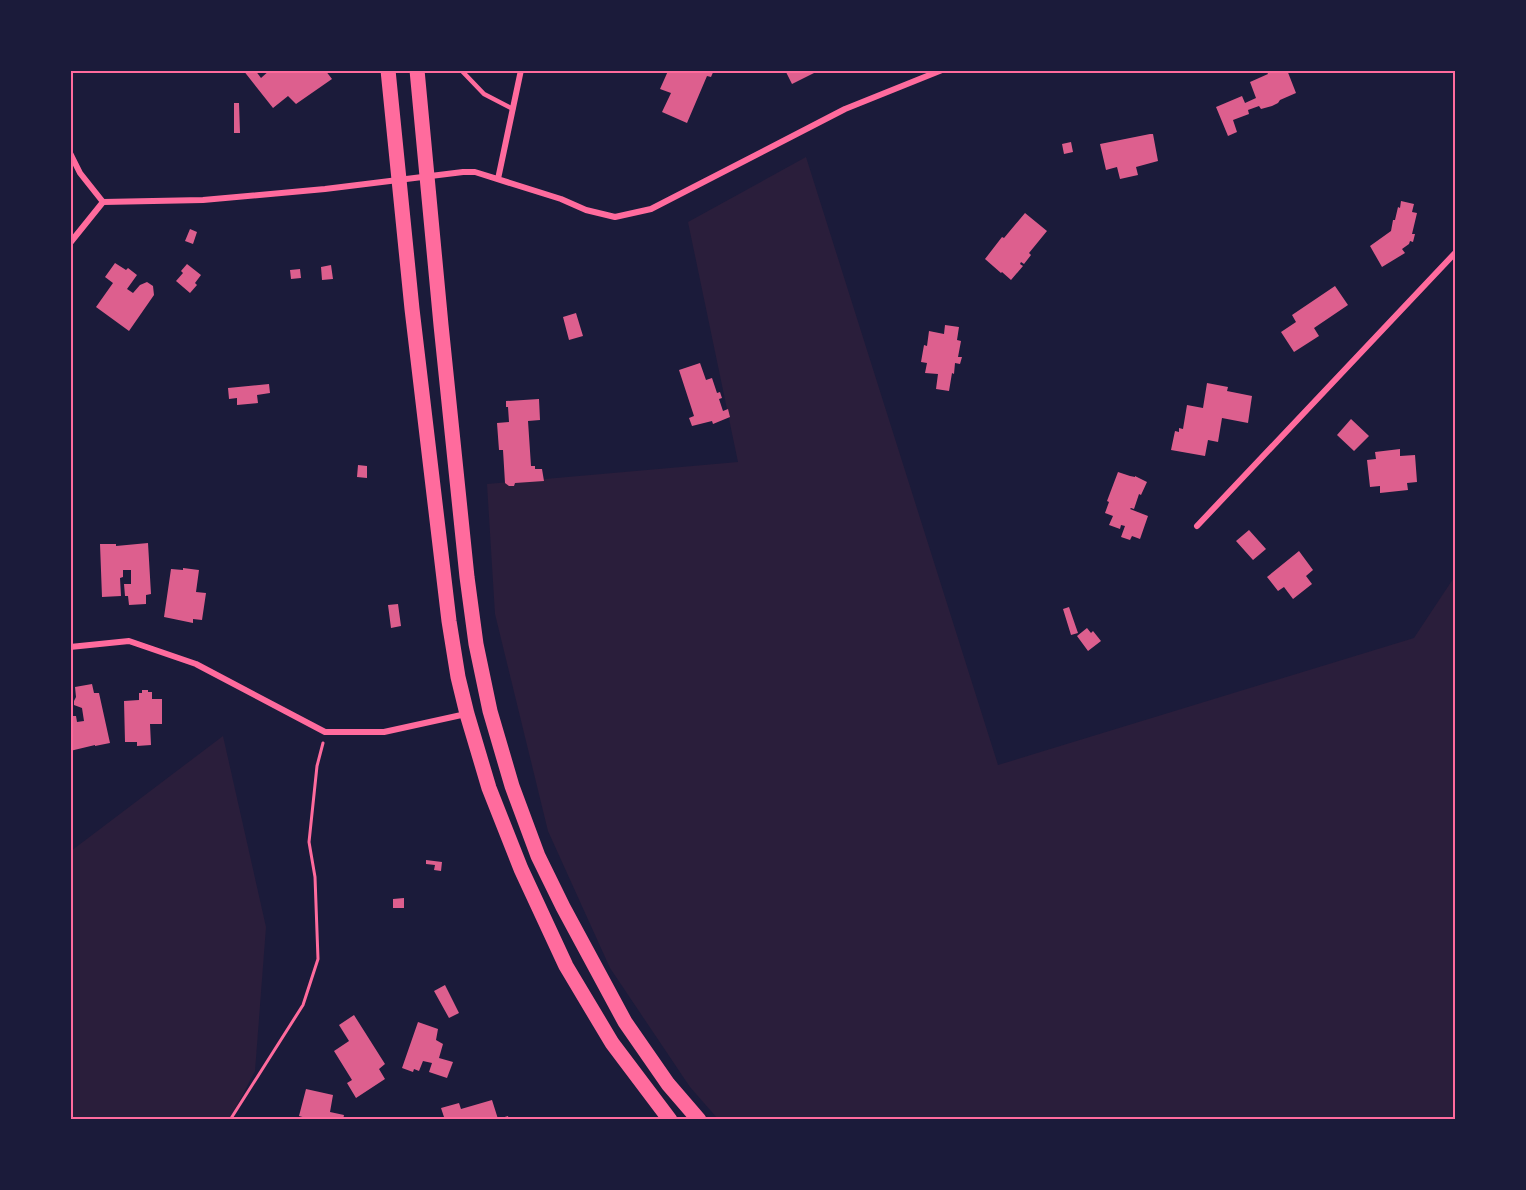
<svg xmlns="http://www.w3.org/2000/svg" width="1526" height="1190" font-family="'PT Sans',sans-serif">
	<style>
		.green { fill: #2a1e3b }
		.building { fill: #dd5f8e }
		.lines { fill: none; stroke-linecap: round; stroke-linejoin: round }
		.path { stroke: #ff6b9d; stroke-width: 3 }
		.service { stroke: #ff6b9d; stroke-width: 4.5 }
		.minor { stroke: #ff6b9d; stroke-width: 6 }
		.primary { stroke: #ff6b9d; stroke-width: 15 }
		.neatline { fill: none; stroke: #ff6b9d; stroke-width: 2 }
	</style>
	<rect width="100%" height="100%" fill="#1b1b3a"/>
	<path class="green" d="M 806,157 L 998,765 L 1414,638 L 1455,576 L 1455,1119 L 718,1119 L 690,1087 L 610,968 L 548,831 L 495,614 L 487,484 L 738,462 L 688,222 Z
		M 223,736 L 266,927 L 255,1071 L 230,1119 L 71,1120 L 71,851 Z"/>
	<path class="building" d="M 243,70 L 255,70 L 261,78 L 270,70 L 325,70 L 332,79 L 296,104 L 288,96 L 273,108 Z
		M 670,70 L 714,70 L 711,77 L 707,76 L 687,123 L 662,112 L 671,93 L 660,89 L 668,71 Z
		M 785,70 L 820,70 L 792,84 Z
		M 1271,70 L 1287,70 L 1296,93 L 1280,100 L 1278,103 L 1272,106 L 1261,109 L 1259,106 L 1248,110 L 1249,114 L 1233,120 L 1237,132 L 1228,136 L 1216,107 L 1242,96 L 1245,103 L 1256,98 L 1250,82 L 1268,74 L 1267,72 Z
		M 234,103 L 239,103 L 240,133 L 234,133 Z
		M 1150,134 L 1153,134 L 1158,161 L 1136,167 L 1138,175 L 1120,179 L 1117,167 L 1106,170 L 1100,144 Z
		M 1071,142 L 1073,152 L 1064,154 L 1062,144 Z
		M 1401,201 L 1414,204 L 1412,212 L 1417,213 L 1412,234 L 1415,234 L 1413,242 L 1410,241 L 1409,244 L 1402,249 L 1405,253 L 1382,267 L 1370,246 L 1391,231 L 1393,220 L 1395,220 L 1398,207 L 1400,208 Z
		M 1025,213 L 1047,231 L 1029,253 L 1031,255 L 1024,264 L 1021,262 L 1020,264 L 1023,266 L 1011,280 L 1002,272 L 1001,273 L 985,259 L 1002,237 L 1004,238 Z
		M 190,229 L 197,232 L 193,244 L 185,241 Z
		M 115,263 L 126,270 L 128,268 L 137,275 L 127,289 L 133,293 L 140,285 L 147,282 L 153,286 L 154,295 L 129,331 L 96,307 L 113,283 L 105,277 Z
		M 187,264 L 201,275 L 195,283 L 197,285 L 190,293 L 176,281 L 183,273 L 181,271 Z
		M 331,265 L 333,279 L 322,280 L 321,267 Z
		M 300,269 L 301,278 L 291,279 L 290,270 Z
		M 1335,286 L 1348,305 L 1314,328 L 1319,336 L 1294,352 L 1281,332 L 1296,322 L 1292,315 Z
		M 576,313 L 583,336 L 569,340 L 563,317 Z
		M 945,325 L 959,327 L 957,340 L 961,341 L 958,357 L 962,357 L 960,364 L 955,363 L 954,374 L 952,373 L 949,391 L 936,389 L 938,374 L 925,373 L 927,363 L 921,362 L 924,345 L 927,346 L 929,331 L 944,334 Z
		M 700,363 L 706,380 L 712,378 L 717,393 L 720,392 L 722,398 L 719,399 L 723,411 L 728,409 L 730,417 L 713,424 L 712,421 L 692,426 L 689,418 L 694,416 L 679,370 Z
		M 1207,383 L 1228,387 L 1227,391 L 1252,396 L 1248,423 L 1222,418 L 1218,442 L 1208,440 L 1205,456 L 1171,450 L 1175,431 L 1179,432 L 1179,428 L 1183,429 L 1187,405 L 1203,408 Z
		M 269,384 L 270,393 L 257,395 L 258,403 L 237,405 L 237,398 L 229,399 L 228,388 Z
		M 539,399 L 540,420 L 528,421 L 531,466 L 535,466 L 535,469 L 542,469 L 544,481 L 515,483 L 514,486 L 509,486 L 505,483 L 503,450 L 499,450 L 497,423 L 509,422 L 508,407 L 506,407 L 506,401 Z
		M 1351,419 L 1369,436 L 1354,451 L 1337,435 Z
		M 1400,449 L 1400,456 L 1415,455 L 1417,482 L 1407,483 L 1408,490 L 1380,493 L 1380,486 L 1370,487 L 1367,460 L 1376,459 L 1375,452 Z
		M 358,465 L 367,466 L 367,478 L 357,477 Z
		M 1118,472 L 1130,476 L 1135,477 L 1135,476 L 1147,482 L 1141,495 L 1139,494 L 1134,509 L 1131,508 L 1130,509 L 1148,516 L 1140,539 L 1132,536 L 1130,540 L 1121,537 L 1125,526 L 1121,525 L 1120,529 L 1109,525 L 1113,516 L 1105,513 L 1109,502 L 1107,501 Z
		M 1249,530 L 1266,549 L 1253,560 L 1236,541 Z
		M 148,543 L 151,594 L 146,595 L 146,604 L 129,605 L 128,596 L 125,596 L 124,584 L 131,584 L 131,570 L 123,570 L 123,577 L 120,578 L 121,596 L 102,597 L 100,544 L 116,544 L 116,546 Z
		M 1299,551 L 1313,570 L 1306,576 L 1312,584 L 1293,599 L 1284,587 L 1278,591 L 1267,577 Z
		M 183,568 L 199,570 L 196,592 L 206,593 L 202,620 L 193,619 L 193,623 L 164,617 L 171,569 L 183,570 Z
		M 398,604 L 401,626 L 391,628 L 388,605 Z
		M 1069,607 L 1078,633 L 1071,635 L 1063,609 Z
		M 1087,628 L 1091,633 L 1093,631 L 1101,641 L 1088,651 L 1077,636 Z
		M 92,684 L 94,693 L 99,693 L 110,743 L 95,746 L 95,745 L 70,751 L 70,708 L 73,716 L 76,716 L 77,722 L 84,721 L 82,708 L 74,705 L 74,701 L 76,697 L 75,687 Z
		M 142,690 L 148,690 L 148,692 L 152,692 L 152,699 L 162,699 L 162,724 L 150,724 L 151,745 L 137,746 L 137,742 L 125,742 L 124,701 L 139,700 L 139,693 L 142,693 Z
		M 426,860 L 442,862 L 441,871 L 434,870 L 435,865 L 426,864 Z
		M 404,898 L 404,908 L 393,908 L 393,899 Z
		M 445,985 L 459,1013 L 449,1018 L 434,991 Z
		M 354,1015 L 385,1064 L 379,1069 L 385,1079 L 356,1098 L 347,1083 L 352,1080 L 334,1051 L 349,1041 L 339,1025 Z
		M 418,1022 L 438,1029 L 436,1040 L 443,1044 L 439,1058 L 453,1062 L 447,1078 L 429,1072 L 432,1063 L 423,1061 L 419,1071 L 414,1069 L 413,1072 L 402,1068 Z
		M 306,1089 L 333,1095 L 330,1112 L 344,1115 L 343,1120 L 306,1120 L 306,1118 L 299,1116 Z
		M 492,1100 L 498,1119 L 508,1116 L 509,1120 L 445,1120 L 441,1108 L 459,1103 L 461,1109 Z"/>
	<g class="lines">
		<path class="path" d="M 230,1120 L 303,1005 L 318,959 L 315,877 L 309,842 L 317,766 L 323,743"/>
		<path class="service" d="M 461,70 L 484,94 L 513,109"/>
		<path class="minor" d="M 70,153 L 80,173 L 103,202 L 203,200 L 325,189 L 463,172 L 475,172 L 561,199 L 586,210 L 615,217 L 651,209 L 845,109 L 942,70
			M 498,179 L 521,70
			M 70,243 L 103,202
			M 1197,526 L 1456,252
			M 70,647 L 129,641 L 196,664 L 325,732 L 384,732 L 466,714"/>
		<path class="primary" d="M 388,70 L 412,309 L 449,621 L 458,677 L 467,714 L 489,788 L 521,869 L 566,966 L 612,1043 L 670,1120
			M 417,70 L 441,325 L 467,577 L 476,644 L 490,711 L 512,786 L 538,856 L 563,907 L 625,1022 L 668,1084 L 699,1120"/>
	</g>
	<rect width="1526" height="1190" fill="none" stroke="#1b1b3a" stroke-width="144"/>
	<rect x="72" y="72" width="1382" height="1046" class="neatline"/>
</svg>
